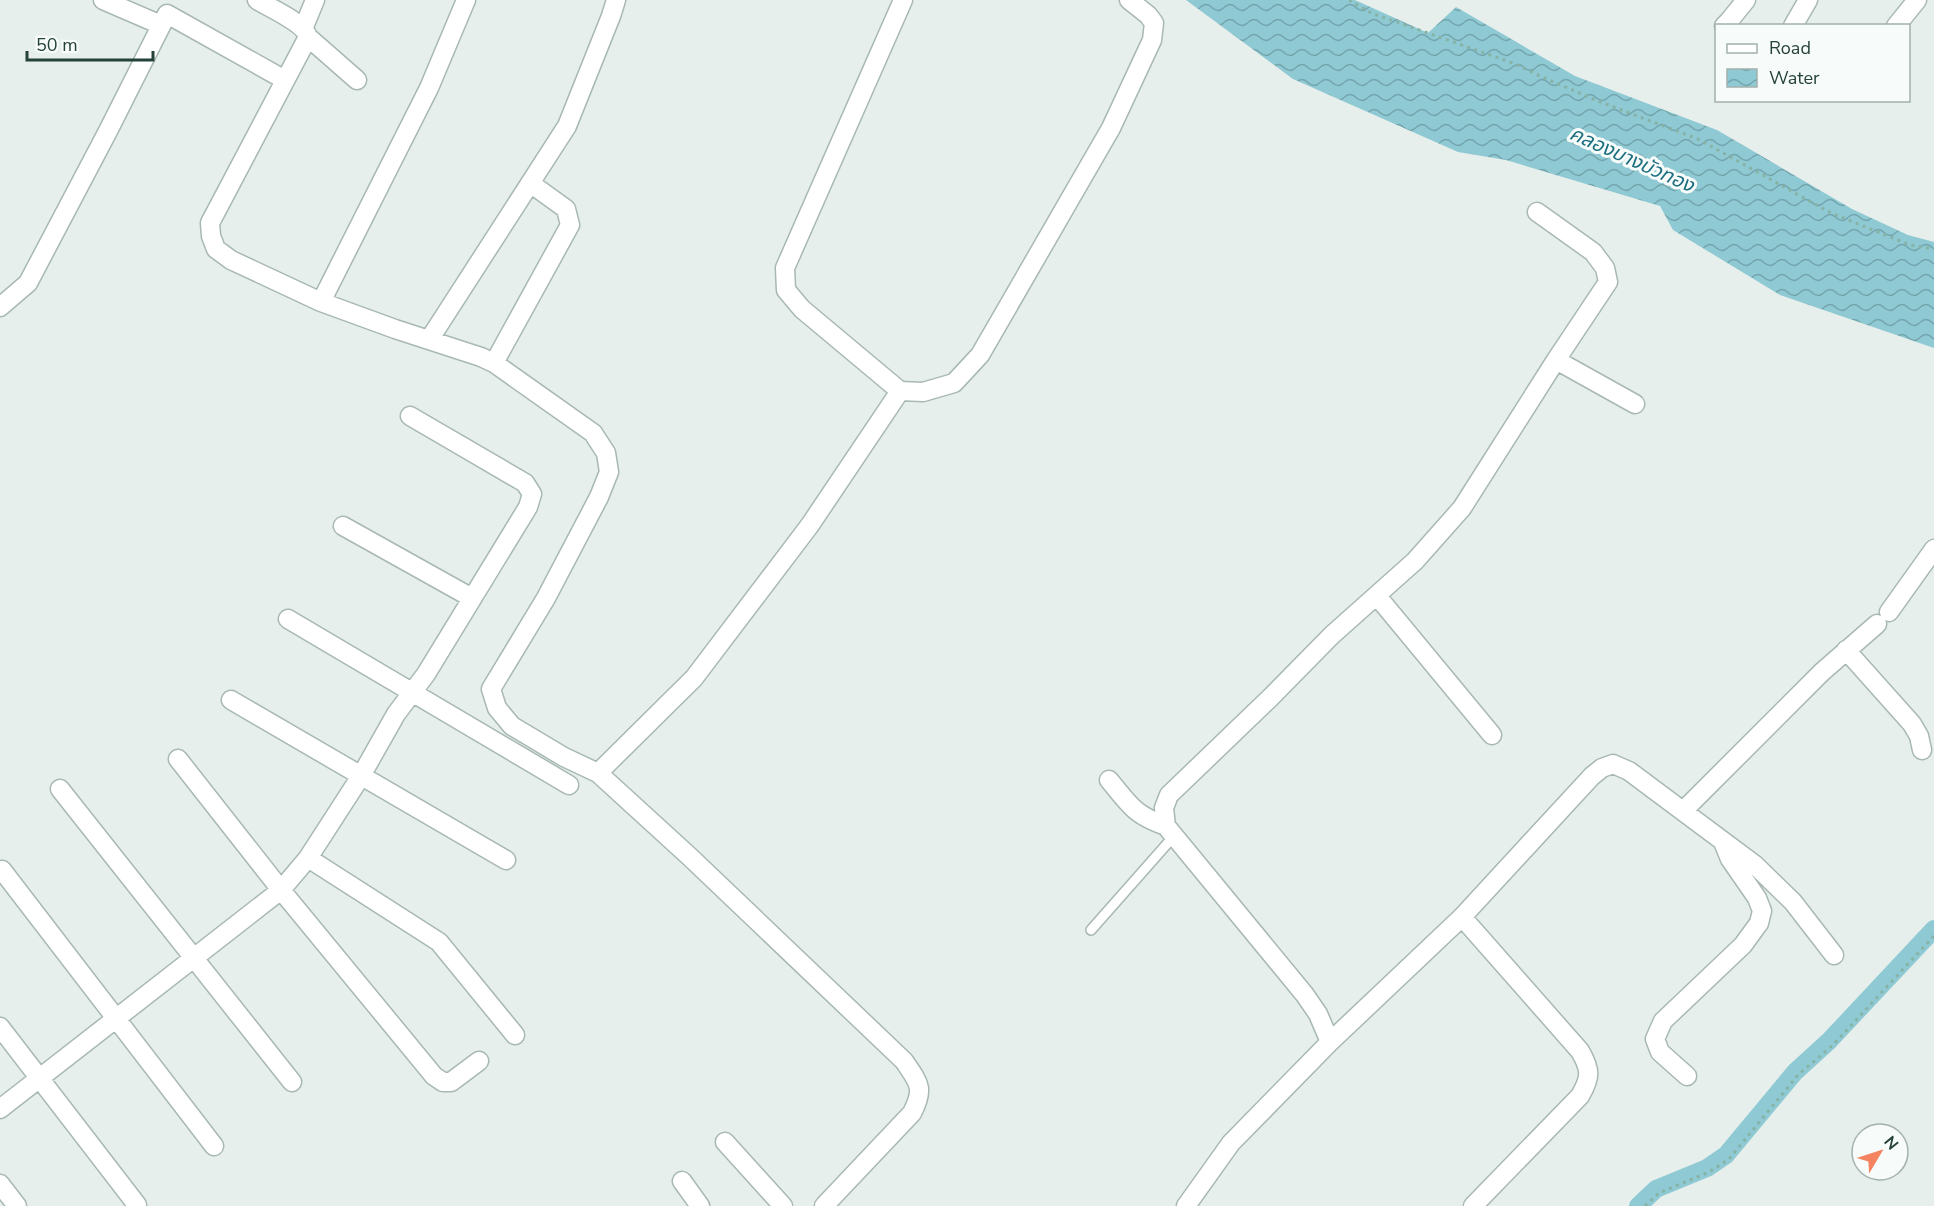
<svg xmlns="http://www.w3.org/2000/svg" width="1934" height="1206" font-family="'Nunito Sans','Noto Sans Thai',sans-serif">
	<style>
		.water { fill: url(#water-waves) }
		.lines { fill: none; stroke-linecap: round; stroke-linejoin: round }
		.canal { stroke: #8ec9d4; stroke-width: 18 }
		.service-casing { stroke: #a8b8b2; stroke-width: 12 }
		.minor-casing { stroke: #a8b8b2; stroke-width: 21 }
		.path { stroke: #86b3a5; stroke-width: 3; stroke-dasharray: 3 4.5; stroke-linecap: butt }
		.service { stroke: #fff; stroke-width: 9 }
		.minor { stroke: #fff; stroke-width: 18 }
		.labels { text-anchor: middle; stroke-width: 6; stroke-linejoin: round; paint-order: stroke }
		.water-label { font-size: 20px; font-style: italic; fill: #1c6f80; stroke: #f7fbf9 }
	</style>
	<defs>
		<pattern id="water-waves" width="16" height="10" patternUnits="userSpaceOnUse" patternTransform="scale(1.5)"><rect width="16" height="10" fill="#8ec9d4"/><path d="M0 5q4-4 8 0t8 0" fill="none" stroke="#74a5ad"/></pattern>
	</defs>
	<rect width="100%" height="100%" fill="#e6efeb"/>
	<path class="water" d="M 1186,0 L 1355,0 L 1428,33 L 1456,7 L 1575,76 L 1717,130 L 1852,209 L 1908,235 L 1934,242 L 1934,348 L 1780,295 L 1673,230 L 1660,206 L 1506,160 L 1458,152 L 1293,79 Z"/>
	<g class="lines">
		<path class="canal" d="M 1638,1206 L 1656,1189 L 1707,1168 L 1726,1155 L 1795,1072 L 1829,1041 L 1934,929"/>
		<g class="service-casing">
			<path id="service" d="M 1091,930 L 1174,836"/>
		</g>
		<g class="minor-casing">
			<path id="minor" d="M 103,0 L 161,25
				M 257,0 C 270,8 305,23 308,37 L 210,223 L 211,236 L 216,249 L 231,260 L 321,302 L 395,329 L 481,357 L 494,363 L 593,433 L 606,453 L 609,472 L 599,497 L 546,598 L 491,689 L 497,708 L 512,726 L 564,757 L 598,773 L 690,857 L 904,1061 C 919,1083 925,1088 912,1113 L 824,1206
				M 903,0 L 785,268 L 786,290 L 802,309 L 900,391 L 923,392 L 954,383 L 980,355 L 1111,128 L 1152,40 L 1154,23 L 1148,15 L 1129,0
				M 1724,26 L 1729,21 L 1746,0
				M 1793,26 L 1808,0
				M 1896,26 L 1917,0
				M 303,29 L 315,0
				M 308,37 L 357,80
				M 1537,212 L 1593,252 L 1605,268 L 1608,282 L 1556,360
				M 321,302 L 429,88 L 466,0
				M 0,307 L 28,283 L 108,131 L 167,14 L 285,80
				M 429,340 L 567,126 L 611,16 L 616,0
				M 494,363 L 570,225 L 566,209 L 530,183
				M 343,526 L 472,598
				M 1377,596 L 1492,735
				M 1889,612 L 1934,549
				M 288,619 L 569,785
				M 1846,650 L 1912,724 L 1919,736 L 1922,750
				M 231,700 L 506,860
				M 178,759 L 281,890 L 434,1076 L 443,1082 L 451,1082 L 479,1061
				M 598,773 L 694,678 L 810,525 L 900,391
				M 1109,780 C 1130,805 1134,815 1166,826
				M 60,789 L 292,1082
				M 1683,811 L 1822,672 L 1877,624
				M 308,858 L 439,942 L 515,1035
				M 2,870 L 214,1146
				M 1462,917 L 1580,1051 C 1591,1070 1591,1077 1580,1096 L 1473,1206
				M 0,1027 L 137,1205
				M 1330,1042 L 1318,1014 L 1305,995 L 1166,826 L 1164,808 L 1169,795 L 1271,697 L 1332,635 L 1415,561 L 1462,508 L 1556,360 L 1635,404
				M 1687,1076 L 1660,1052 L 1655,1039 L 1663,1021 L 1743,945 L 1759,923 L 1762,911 L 1757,898 L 1730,859 L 1723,842
				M 0,1109 L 281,890 L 308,858 L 361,776 L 396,714 L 426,674 L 528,507 L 532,494 L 525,483 L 410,416
				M 725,1142 L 783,1206
				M 682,1181 L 700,1206
				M 0,1184 L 17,1206
				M 1186,1206 L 1231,1143 L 1330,1042 L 1462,917 L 1592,776 L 1602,768 L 1613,764 L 1629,771 L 1755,865 L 1793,902 L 1834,955"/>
		</g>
		<path class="path" d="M 1349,0 L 1371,13 L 1513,63 L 1542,77 L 1598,101 L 1698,139 L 1831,213 L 1910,245 L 1934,249
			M 1645,1206 L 1659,1193 L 1709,1172 L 1729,1159 L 1798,1075 L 1833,1045 L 1934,936"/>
		<use href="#service" class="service"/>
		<use href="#minor" class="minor"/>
	</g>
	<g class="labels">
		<g class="water-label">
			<text transform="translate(1632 159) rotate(24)" y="7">คลองบางบัวทอง</text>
		</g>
	</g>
	<rect x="1715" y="24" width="195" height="78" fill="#f7fbf9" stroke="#a3b1ad" stroke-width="1.5"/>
	<rect x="1727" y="44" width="30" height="9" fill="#ffffff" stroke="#a3b1ad" stroke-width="1.5"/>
	<text x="1769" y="54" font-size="18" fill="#24423a">Road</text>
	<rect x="1727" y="69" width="30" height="18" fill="url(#water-waves)" stroke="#a3b1ad" stroke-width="1.5"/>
	<text x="1769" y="84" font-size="18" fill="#24423a">Water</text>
	<g transform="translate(1880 1152) rotate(51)"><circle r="28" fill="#f7fbf9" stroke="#a3b1ad" stroke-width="1.5"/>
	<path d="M0-4.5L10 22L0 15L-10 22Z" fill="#f4845f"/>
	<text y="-9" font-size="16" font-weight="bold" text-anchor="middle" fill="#24423a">N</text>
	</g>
	<path d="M27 51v9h126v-9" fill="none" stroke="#24423a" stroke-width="3"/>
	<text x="36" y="51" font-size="18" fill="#24423a" stroke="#f7fbf9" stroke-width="4.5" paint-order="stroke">50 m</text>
</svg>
